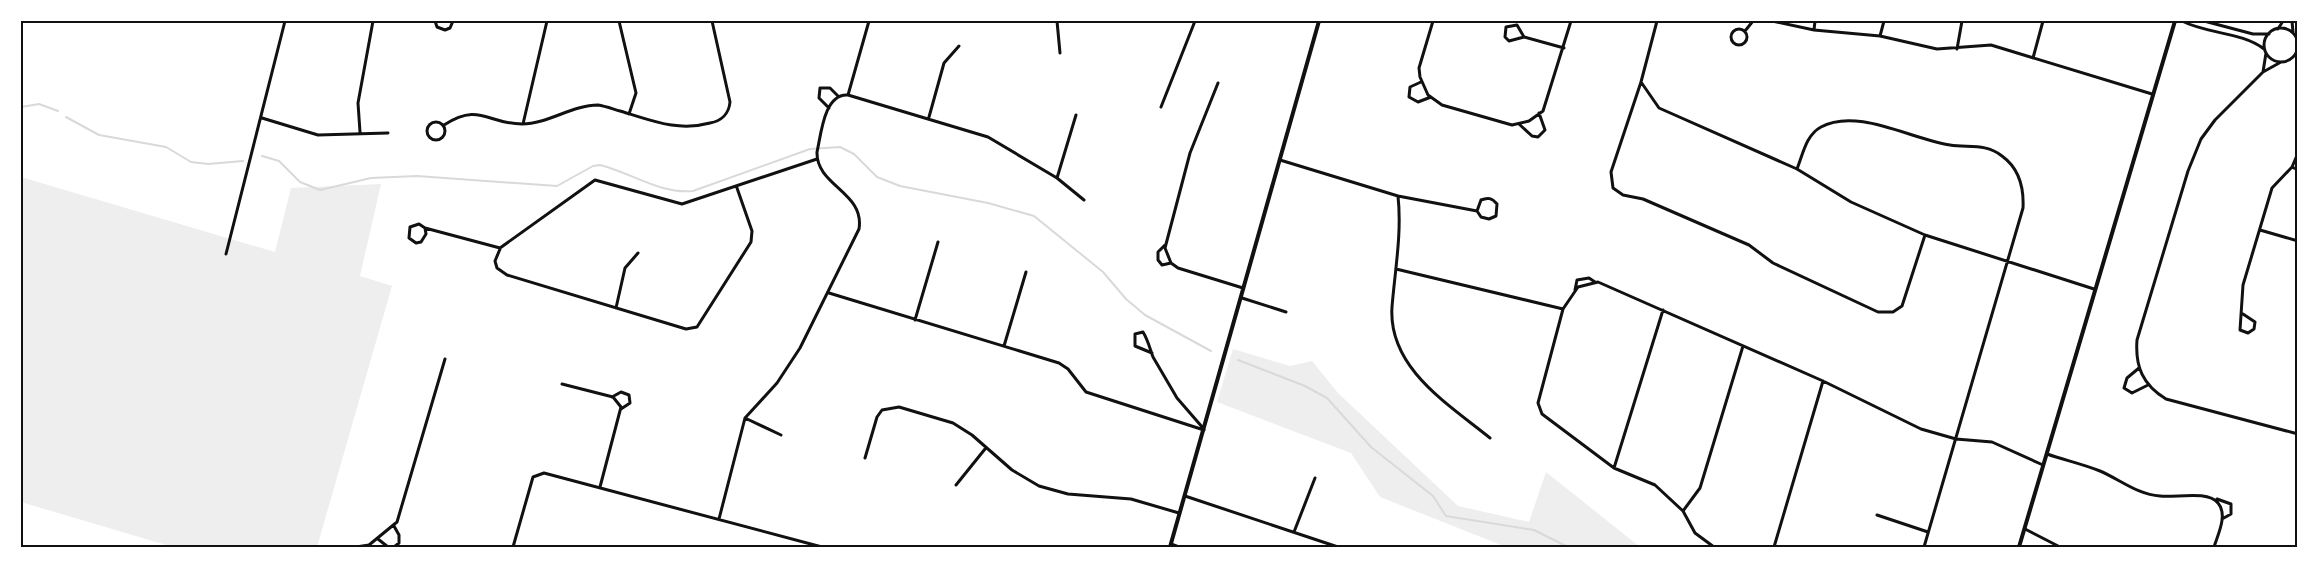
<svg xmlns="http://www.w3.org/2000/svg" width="2319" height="568" font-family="'Titillium Web',sans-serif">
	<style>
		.green { fill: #eee }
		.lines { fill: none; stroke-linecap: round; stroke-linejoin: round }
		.stream { stroke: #d9d9d9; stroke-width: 2 }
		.minor { stroke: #111; stroke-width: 3 }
		.tertiary { stroke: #111; stroke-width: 4 }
		.neatline { fill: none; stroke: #111; stroke-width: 2 }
	</style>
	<rect width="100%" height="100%" fill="#fff"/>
	<path class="green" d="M 21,177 L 275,252 L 291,188 L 381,184 L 360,276 L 392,286 L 317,547 L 173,547 L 21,502 Z
		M 1233,349 L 1290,366 L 1312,361 L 1338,393 L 1458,506 L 1529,522 L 1546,472 L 1640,547 L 1506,547 L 1380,497 L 1351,453 L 1217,402 Z"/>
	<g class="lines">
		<path class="stream" d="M 21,107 L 39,104 L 58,111
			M 66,117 L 99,135 L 166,147 L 191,162 L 208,164 L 243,161
			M 262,156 L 279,161 L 300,182 L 320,190 L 371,178 L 417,176 L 557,186 L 593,166 L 600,165 C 632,173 659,194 693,191 L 810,149 L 840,147 L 854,154 L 877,177 L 900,186 L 988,203 L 1034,216 L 1103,272 L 1126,299 L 1145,315 L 1211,351
			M 1238,360 L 1305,386 L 1327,398 L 1371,447 L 1433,496 L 1446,516 L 1534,530 L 1568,547"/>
		<path class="minor" d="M 435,21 L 437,27 L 445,30 L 450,28 L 453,21
			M 619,21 L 636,93 L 629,114
			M 1057,21 L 1060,53
			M 1433,21 L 1419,68 L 1420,77 L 1428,95 L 1442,105 L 1512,125 L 1529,121 L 1543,111 L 1571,21
			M 1657,21 L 1641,82 L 1611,172 L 1613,188 L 1623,195 L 1643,199 L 1749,245 L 1773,263 L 1878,312 L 1893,312 L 1902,306 L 1925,235
			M 1772,21 L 1814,30 L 1880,36 L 1937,49 L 1991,45 L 2152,94
			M 2182,21 C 2207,34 2242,32 2264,49
			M 2204,21 L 2253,34 L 2269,34
			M 2292,21 L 2293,32
			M2264 45a17 17 0 1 1 34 0a17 17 0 1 1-34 0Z
			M1731 37a8 8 0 1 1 16 0a8 8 0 1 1-16 0Z
			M 2278,29 L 2283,21
			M 1814,30 L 1815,21
			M 1745,31 L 1753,21
			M 1880,36 L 1884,21
			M 1524,37 L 1509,41 L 1505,37 L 1506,27 L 1517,25 L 1524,37 L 1564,48
			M 1957,49 L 1962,21
			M 2033,58 L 2043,21
			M 2281,62 L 2263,72 L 2215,120 L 2201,139 L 2188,171 L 2137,340 C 2135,367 2143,385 2166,399 L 2298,434
			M 2263,72 L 2266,53
			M 1421,82 L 1410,87 L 1409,97 L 1418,102 L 1431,97
			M 1641,82 L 1659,108 L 1797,169 L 1851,202 L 1925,235 L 2094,289
			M 1218,83 L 1190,153 L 1165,248 L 1171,263 L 1178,268 L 1243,288
			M 848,95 L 869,21
			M 1161,107 L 1195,21
			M 829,108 L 819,98 L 820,88 L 830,88 L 838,96
			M 929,117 L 944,63 L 959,46
			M 262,118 L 318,135 L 388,133
			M427 131a9 9 0 1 1 18 0a9 9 0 1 1-18 0Z
			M 523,124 L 547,21
			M 1519,124 L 1532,136 L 1538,137 L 1545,130 L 1539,113
			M 444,125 C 480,102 487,124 522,124 C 548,124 572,105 598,105 C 605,106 613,109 620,111 C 651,120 677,132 710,123 C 721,121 729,114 730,102 L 712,21
			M 360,132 L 358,103 L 373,21
			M 1280,160 L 1398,196 L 1477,211 L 1481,217 L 1489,219 L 1496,216 L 1497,204 C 1492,198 1488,197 1481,200 L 1477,211
			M 2292,167 L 2298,170
			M 1797,169 C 1803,154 1806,135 1821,127 C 1857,107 1913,140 1950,145 C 1968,148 1986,143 2002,156 C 2020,169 2024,188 2023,208 L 1924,547
			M 1057,178 L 1076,115
			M 1398,196 C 1402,233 1395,270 1392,307 C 1388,368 1448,404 1490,438
			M 425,228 L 426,234 L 421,242 L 416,243 L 409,238 L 410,227 L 419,224 L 425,228 L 500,248 L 595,180 L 682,204 L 817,159
			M 2260,230 L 2298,241
			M 1165,245 L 1158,252 L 1158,260 L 1162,265 L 1171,263
			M 500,249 L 495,261 L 497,268 L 507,275 L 686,329 L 697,327 L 751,242 L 752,231 L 737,188
			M 226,254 L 285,21
			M 1396,269 L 1563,309
			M 1575,290 L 1577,280 L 1589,278 L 1595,282
			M 829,293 L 1059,363 L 1068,369 L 1086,392 L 1204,430
			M 1242,298 L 1286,312
			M 616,308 L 625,268 L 638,253
			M 2243,314 L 2255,322 L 2254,329 L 2248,333 L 2240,330 L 2243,285 L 2272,188 L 2292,167 L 2298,153
			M 915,320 L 938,242
			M 1004,346 L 1026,272
			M 1152,353 L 1135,346 L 1135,334 L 1143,332 C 1148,340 1150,349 1153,357 L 1177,398 L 1203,428
			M 2139,368 L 2127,378 L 2124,388 L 2132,393 L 2148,385
			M 562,384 L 613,397 L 621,407 L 600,487
			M 612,397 L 621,392 L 629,395 L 630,403 L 621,409
			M 745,418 L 781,435
			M 2047,454 C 2064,460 2083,464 2100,471 C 2119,479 2138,495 2160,496 C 2175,498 2208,490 2218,503 C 2228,515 2218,534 2214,547
			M 865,458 L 877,417 L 882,410 L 899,407 L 953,423 L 972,435 L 1012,470 L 1039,486 L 1068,494 L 1131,499 L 1179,513
			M 1614,468 L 1663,310
			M 956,485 L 985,449
			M 1185,496 L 1338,547
			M 2217,499 L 2231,504 L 2231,514 L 2222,519
			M 1683,511 L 1700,488 L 1743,346
			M 1877,515 L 1928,532
			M 719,519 L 745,418 L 777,383 L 800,348 L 859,229 C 865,192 816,186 817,152 C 821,135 824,93 848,95 L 988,137 L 1057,178 L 1084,200
			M 2025,529 L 2060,547
			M 1294,532 L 1315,478
			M 378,539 L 388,547
			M 1171,544 L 1179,547
			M 356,547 L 369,545 L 397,522 L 445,359
			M 394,547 L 399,543 L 399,535 L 394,526
			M 513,547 L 533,477 L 544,473 L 822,547
			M 1714,547 L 1695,533 L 1683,511 L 1655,485 L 1614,468 L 1542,414 L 1538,403 L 1563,309 L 1578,287 L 1598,282 L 1823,381 L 1921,429 L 1956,439 L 1992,442 L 2043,465
			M 1774,547 L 1823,381"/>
		<path class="tertiary" d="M 1170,547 L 1319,21
			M 2019,547 L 2175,21"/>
	</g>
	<rect width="2319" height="568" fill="none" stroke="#ffffff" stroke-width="45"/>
	<rect x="22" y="22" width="2274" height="524" class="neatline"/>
</svg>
